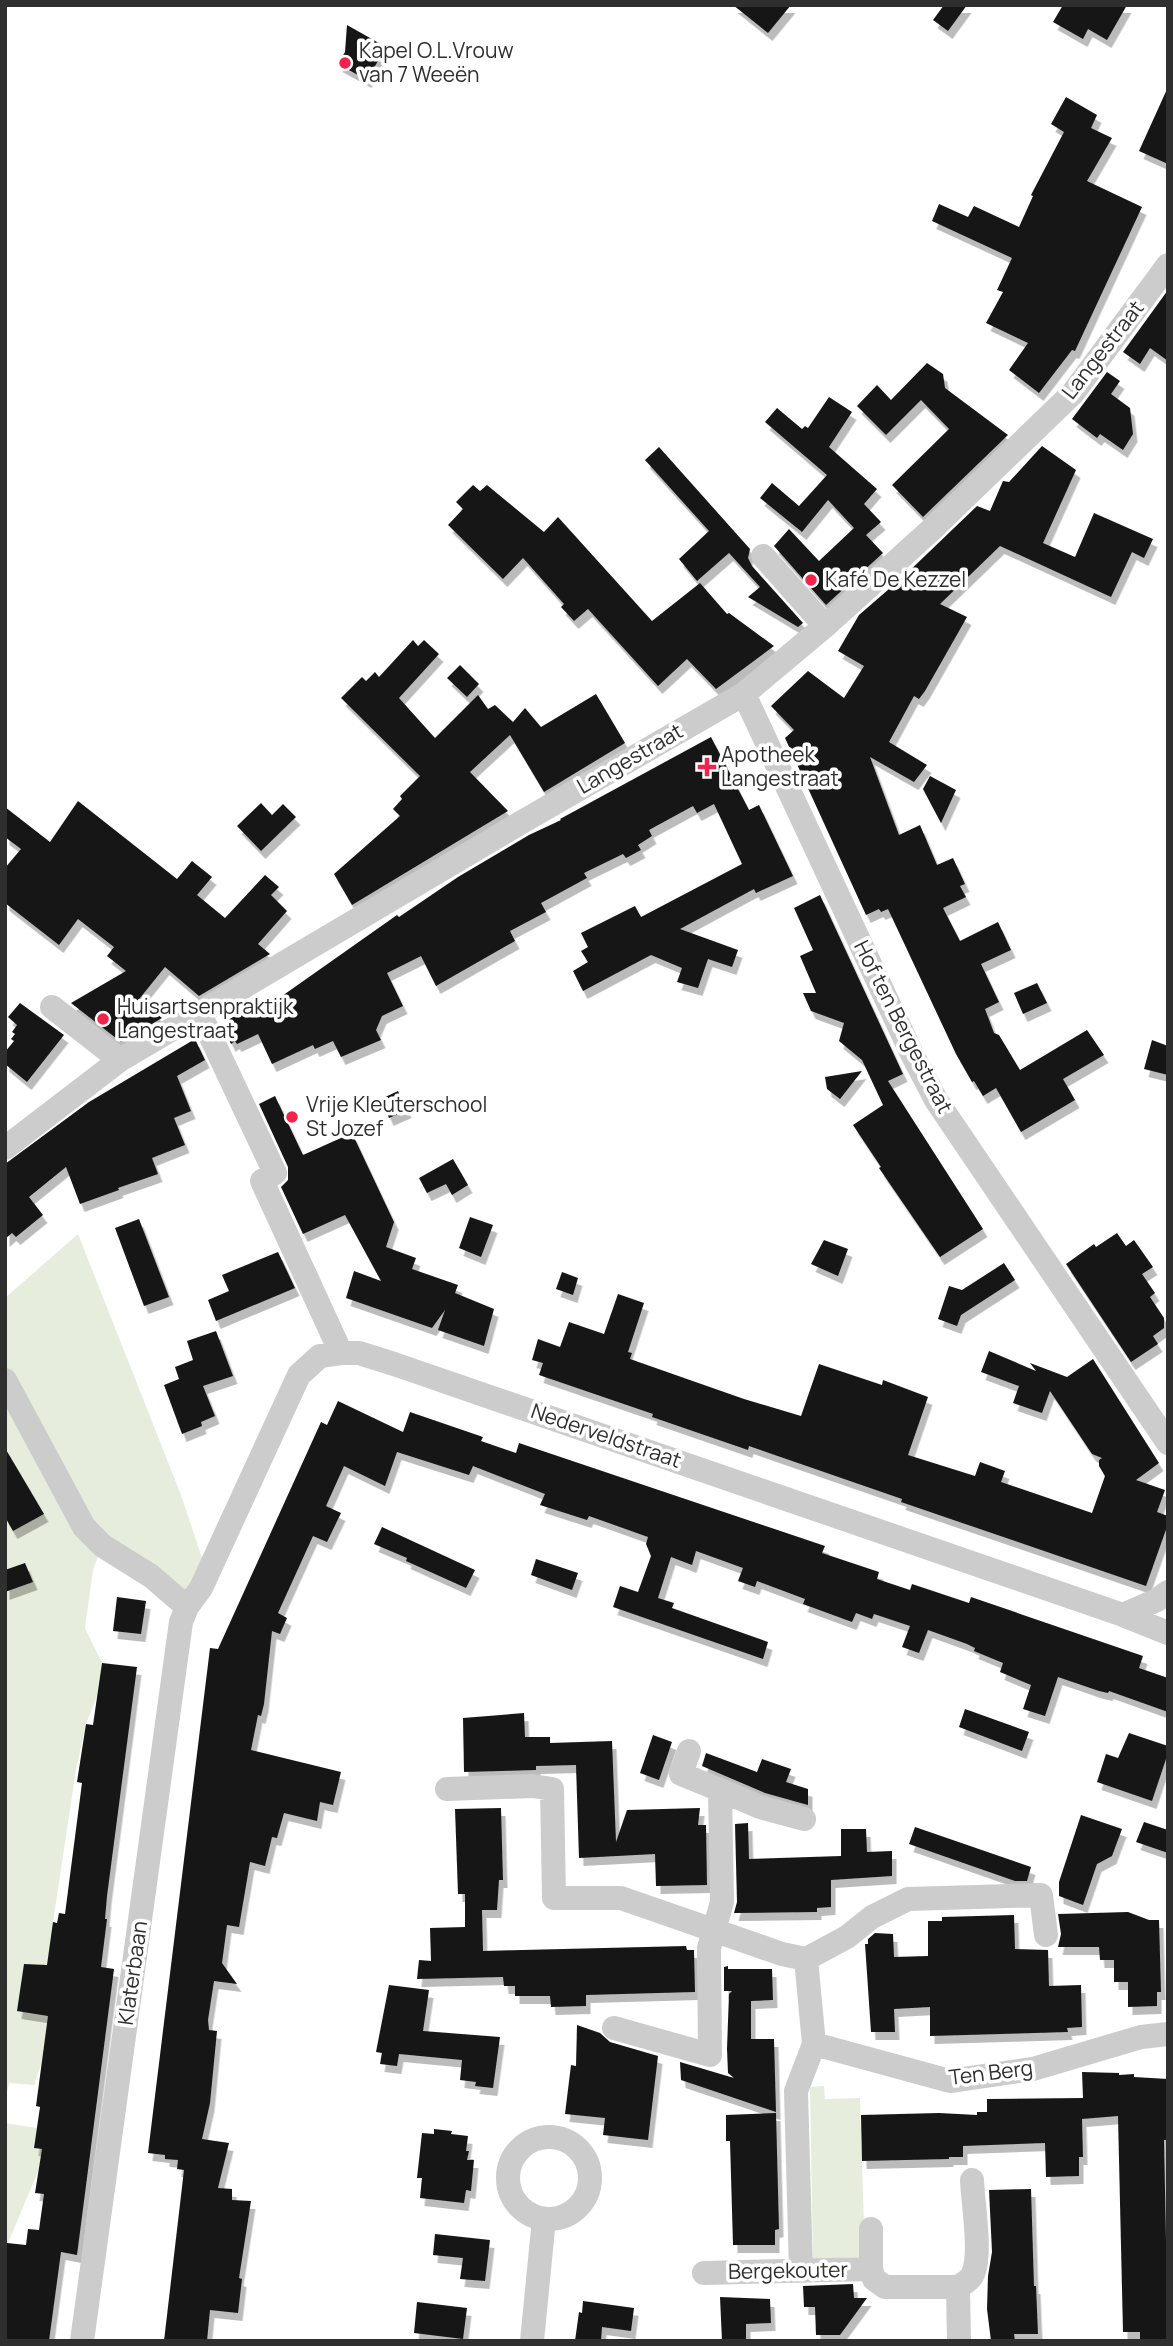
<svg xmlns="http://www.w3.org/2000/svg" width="1173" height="2346" font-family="Manrope,sans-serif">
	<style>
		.green { fill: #e7eddc }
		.building { fill: #161616; filter: url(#shadow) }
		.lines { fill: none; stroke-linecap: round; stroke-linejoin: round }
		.minor { stroke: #ccc; stroke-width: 24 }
		.poi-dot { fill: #f3244c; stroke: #fff; stroke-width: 2.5 }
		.labels { text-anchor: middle; stroke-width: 7; stroke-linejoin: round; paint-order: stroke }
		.poi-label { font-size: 21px; fill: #2f2f2f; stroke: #fff; text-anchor: start }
		.street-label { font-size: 21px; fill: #2f2f2f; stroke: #fff }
	</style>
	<defs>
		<filter id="shadow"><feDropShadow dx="4.5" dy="8" stdDeviation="0" flood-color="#0004"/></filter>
	</defs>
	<rect width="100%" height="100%" fill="#fff"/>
	<path class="green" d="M 78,1234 L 181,1495 L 207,1573 L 187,1607 L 102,1546 L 93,1570 L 85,1628 L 102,1663 L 97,1696 L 86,1724 L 76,1770 L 53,1922 L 54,1984 L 41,2065 L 34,2085 L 9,2083 L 5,2102 L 5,1298 Z
		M 824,2086 L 825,2099 L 860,2098 L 865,2259 L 813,2261 L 810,2087 Z
		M 5,2123 L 37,2128 L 34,2148 L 42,2149 L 39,2169 L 5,2250 Z"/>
	<path class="building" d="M 733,5 L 791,5 L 768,33 Z
		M 944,5 L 967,5 L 948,31 L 933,20 Z
		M 1063,5 L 1127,5 L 1107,40 L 1088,29 L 1083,39 L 1053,22 Z
		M 347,25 L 386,47 L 367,80 L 338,64 L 345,52 Z
		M 1168,87 L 1168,164 L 1139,151 Z
		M 1066,97 L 1097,115 L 1091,128 L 1112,138 L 1087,181 L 1142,207 L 1075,351 L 1072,350 L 1039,393 L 1009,370 L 1028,343 L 986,323 L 1003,292 L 997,290 L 1012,258 L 932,221 L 939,204 L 968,217 L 974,206 L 1019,227 L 1033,196 L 1031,195 L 1064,132 L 1051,124 Z
		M 1168,290 L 1168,361 L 1150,348 L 1140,364 L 1123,352 Z
		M 927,363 L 943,374 L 945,388 L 1008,435 L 923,517 L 892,485 L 949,429 L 921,400 L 886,435 L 857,406 L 877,385 L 891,400 Z
		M 1107,372 L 1120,381 L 1111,394 L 1130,408 L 1133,434 L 1123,450 L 1100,434 L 1097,438 L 1072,419 Z
		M 829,397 L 852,412 L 829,447 L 877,489 L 864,504 L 881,522 L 866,535 L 883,553 L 826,605 L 774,546 L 789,529 L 819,561 L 854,528 L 828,500 L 802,532 L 760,498 L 772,483 L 799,506 L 827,475 L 765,422 L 777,408 L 802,429 L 805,426 L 808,428 Z
		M 1042,446 L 1076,470 L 1043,543 L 1075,557 L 1094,513 L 1153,539 L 1144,558 L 1132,552 L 1111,597 L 1000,546 L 940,604 L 967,617 L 925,691 L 919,699 L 914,696 L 889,742 L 927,765 L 914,782 L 870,757 L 899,835 L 920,825 L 937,865 L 953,858 L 965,884 L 960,886 L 966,897 L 943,908 L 960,941 L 998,922 L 1005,937 L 1011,950 L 981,964 L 999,1002 L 985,1009 L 994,1033 L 999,1035 L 1020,1070 L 1087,1030 L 1104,1055 L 1063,1079 L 1075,1100 L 1021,1132 L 996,1088 L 983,1096 L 974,1081 L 972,1082 L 956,1054 L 888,909 L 881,912 L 879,909 L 866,915 L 785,738 L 794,730 L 771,706 L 808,671 L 844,698 L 864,666 L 838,651 L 859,615 L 904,576 L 977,506 L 990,511 L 1003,481 L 1009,482 Z
		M 659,447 L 750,549 L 748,558 L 752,566 L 803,623 L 798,627 L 748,597 L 760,587 L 729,553 L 697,581 L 679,559 L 709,531 L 645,460 Z
		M 473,485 L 480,491 L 487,485 L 544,532 L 558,517 L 652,621 L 700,583 L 727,614 L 729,613 L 774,646 L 716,689 L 687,659 L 658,686 L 588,609 L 574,621 L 561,607 L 564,604 L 523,558 L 503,579 L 448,525 L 463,509 L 456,502 Z
		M 413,640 L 418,646 L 424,640 L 439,654 L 399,698 L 435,738 L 478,695 L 488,709 L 495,705 L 513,722 L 525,708 L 541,727 L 596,694 L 625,743 L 544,792 L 510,735 L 470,772 L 508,811 L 352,905 L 334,874 L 400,816 L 393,809 L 402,799 L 400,796 L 420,776 L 341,698 L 362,677 L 366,681 L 375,672 L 379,677 Z
		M 460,665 L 479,684 L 467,697 L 447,678 Z
		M 711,737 L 749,810 L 759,805 L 793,876 L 756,893 L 754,889 L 680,929 L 738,950 L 732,967 L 708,959 L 698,988 L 677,982 L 682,968 L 651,955 L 583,991 L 573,971 L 588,962 L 581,951 L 588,947 L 581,933 L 635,906 L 641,917 L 742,864 L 714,804 L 697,813 L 693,806 L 649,830 L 652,836 L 638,845 L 641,850 L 626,858 L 623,854 L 584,873 L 587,878 L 541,903 L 546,912 L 510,931 L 515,941 L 436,986 L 421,956 L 387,973 L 403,1006 L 382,1016 L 376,1030 L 381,1040 L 341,1057 L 333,1041 L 315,1049 L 313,1045 L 272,1064 L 258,1034 L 237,1044 L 235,1041 L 231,1044 L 224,1029 L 229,1028 L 226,1021 L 262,1001 L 265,1008 L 397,915 L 399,917 L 458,877 L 529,835 L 561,820 L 560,819 Z
		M 930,776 L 956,790 L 941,823 L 923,789 Z
		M 78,801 L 177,879 L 192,861 L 212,877 L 197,895 L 225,918 L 265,875 L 279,887 L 271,895 L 287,911 L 258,944 L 270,954 L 199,996 L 165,967 L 140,998 L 162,1018 L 121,1042 L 71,1003 L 126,971 L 107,956 L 114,947 L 78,919 L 59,945 L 5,903 L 5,868 L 21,849 L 5,837 L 5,807 L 50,842 Z
		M 261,803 L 272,815 L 283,804 L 296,817 L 261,851 L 237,826 Z
		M 820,895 L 903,1074 L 888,1081 L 983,1229 L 940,1257 L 879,1168 L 881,1167 L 853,1125 L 883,1105 L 862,1060 L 839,1041 L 844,1023 L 811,1011 L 803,993 L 816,993 L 800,956 L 813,950 L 794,908 Z
		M 1037,983 L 1047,1003 L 1023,1014 L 1014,993 Z
		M 20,1003 L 64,1035 L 27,1082 L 5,1064 L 5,1052 L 14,1041 L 11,1039 L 15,1034 L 12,1032 L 17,1025 L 8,1017 Z
		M 195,1039 L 205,1060 L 177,1076 L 191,1111 L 174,1118 L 185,1145 L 152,1158 L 158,1174 L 118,1188 L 119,1190 L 80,1204 L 66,1167 L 29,1197 L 43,1215 L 16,1237 L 12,1233 L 5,1239 L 5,1164 L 89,1102 Z
		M 1152,1040 L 1168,1046 L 1168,1075 L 1144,1069 Z
		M 862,1071 L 840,1099 L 827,1089 L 825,1077 Z
		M 398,1091 L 407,1110 L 389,1118 L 381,1099 Z
		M 275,1096 L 303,1155 L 352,1133 L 394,1222 L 386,1247 L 416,1258 L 412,1269 L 458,1285 L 455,1293 L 494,1309 L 484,1346 L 438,1330 L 445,1310 L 432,1328 L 346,1298 L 354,1271 L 381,1281 L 345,1215 L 303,1234 L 281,1187 L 288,1180 L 288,1167 L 259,1104 Z
		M 453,1159 L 468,1185 L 452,1195 L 446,1184 L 427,1193 L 419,1178 Z
		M 470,1217 L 493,1225 L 481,1257 L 459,1248 Z
		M 139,1219 L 169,1297 L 144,1306 L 115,1228 Z
		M 1117,1233 L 1126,1246 L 1134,1240 L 1153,1267 L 1142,1274 L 1155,1293 L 1150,1297 L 1164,1318 L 1164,1328 L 1153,1336 L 1158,1344 L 1131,1362 L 1066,1264 L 1094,1244 L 1096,1247 Z
		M 824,1240 L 848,1249 L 838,1276 L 811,1264 Z
		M 278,1252 L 295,1288 L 216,1321 L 208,1300 L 229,1291 L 222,1275 Z
		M 1004,1263 L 1015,1280 L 961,1315 L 957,1326 L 938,1319 L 949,1286 L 962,1290 Z
		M 562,1272 L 578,1278 L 573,1295 L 556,1289 Z
		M 618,1294 L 644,1303 L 628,1352 L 632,1353 L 630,1359 L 744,1399 L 801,1416 L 819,1364 L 882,1385 L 883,1380 L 928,1397 L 908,1455 L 975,1476 L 980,1462 L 1005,1471 L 1001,1482 L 1092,1513 L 1105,1476 L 1099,1466 L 1099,1460 L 1102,1458 L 1092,1454 L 1050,1391 L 1042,1413 L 1013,1403 L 1019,1386 L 981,1372 L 989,1351 L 1036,1371 L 1030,1363 L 1067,1377 L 1093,1359 L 1159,1463 L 1136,1480 L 1165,1490 L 1157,1512 L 1168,1516 L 1168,1524 L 1146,1586 L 901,1502 L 902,1499 L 749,1446 L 748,1450 L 652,1417 L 653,1414 L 539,1375 L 543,1363 L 532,1360 L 538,1339 L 560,1347 L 569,1322 L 604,1334 Z
		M 216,1331 L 233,1376 L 203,1386 L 215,1416 L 201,1422 L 202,1426 L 182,1434 L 164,1385 L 179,1379 L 175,1367 L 193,1360 L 187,1341 Z
		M 338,1401 L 403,1432 L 410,1412 L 483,1437 L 481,1441 L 516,1453 L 519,1443 L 825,1546 L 822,1553 L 879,1572 L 877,1579 L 910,1590 L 912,1584 L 969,1603 L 971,1597 L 1143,1656 L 1139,1668 L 1168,1678 L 1168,1712 L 1109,1691 L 1108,1693 L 1099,1691 L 1058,1677 L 1045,1716 L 1023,1709 L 1031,1685 L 1000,1672 L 1003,1663 L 974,1651 L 975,1648 L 967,1644 L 928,1630 L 919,1653 L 902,1647 L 910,1626 L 874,1614 L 872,1619 L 856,1613 L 852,1622 L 803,1604 L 805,1599 L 757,1581 L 755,1587 L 738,1581 L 743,1568 L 696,1551 L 692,1565 L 671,1557 L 658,1598 L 674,1603 L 672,1608 L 768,1642 L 763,1659 L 613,1607 L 620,1586 L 638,1592 L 651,1556 L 646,1544 L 648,1537 L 589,1516 L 587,1520 L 540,1505 L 545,1494 L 473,1466 L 469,1475 L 397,1452 L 385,1486 L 344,1466 L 326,1506 L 341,1513 L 327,1542 L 313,1536 L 278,1613 L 287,1618 L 280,1634 L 272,1631 L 264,1704 L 261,1716 L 258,1715 L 251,1750 L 341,1772 L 333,1805 L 320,1802 L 317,1821 L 284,1813 L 277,1838 L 272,1837 L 265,1866 L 250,1862 L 239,1927 L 227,1925 L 222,1963 L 237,1984 L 214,1981 L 208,2020 L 209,2030 L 217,2031 L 210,2103 L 202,2139 L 229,2143 L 218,2188 L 232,2189 L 232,2200 L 251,2201 L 239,2278 L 242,2279 L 238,2313 L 210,2310 L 207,2341 L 164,2341 L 184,2170 L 177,2169 L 178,2160 L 165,2159 L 165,2155 L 148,2153 L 210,1648 L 218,1649 L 321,1422 L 327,1425 Z
		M 5,1448 L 44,1514 L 13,1531 L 5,1517 Z
		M 382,1527 L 475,1570 L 466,1588 L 406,1561 L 407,1558 L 374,1544 Z
		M 536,1559 L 578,1573 L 572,1590 L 531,1575 Z
		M 25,1563 L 33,1582 L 5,1592 L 5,1570 Z
		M 117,1597 L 146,1601 L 141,1634 L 113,1631 Z
		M 102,1663 L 137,1667 L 107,1896 L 105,1919 L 107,1919 L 101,1967 L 114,1969 L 77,2255 L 61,2252 L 49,2341 L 5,2341 L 5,2257 L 7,2243 L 26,2245 L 28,2229 L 39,2230 L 44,2194 L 35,2193 L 42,2149 L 34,2148 L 40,2107 L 36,2106 L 48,2016 L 17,2011 L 24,1964 L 47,1965 L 53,1922 L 57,1923 L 59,1913 L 65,1914 L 82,1783 L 77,1782 L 86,1724 L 93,1725 Z
		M 965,1709 L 1029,1732 L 1022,1751 L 959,1727 Z
		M 524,1713 L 525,1737 L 550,1737 L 550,1743 L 612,1741 L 616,1842 L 627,1810 L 700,1808 L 698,1825 L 706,1825 L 707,1885 L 656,1886 L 655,1854 L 579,1858 L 576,1765 L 536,1766 L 536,1770 L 464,1772 L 463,1718 Z
		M 1129,1733 L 1168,1746 L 1168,1753 L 1152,1801 L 1097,1782 L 1106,1754 L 1118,1758 Z
		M 653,1735 L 672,1742 L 659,1780 L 640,1773 Z
		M 706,1753 L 757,1772 L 762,1759 L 791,1769 L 786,1782 L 808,1789 L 808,1805 L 765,1793 L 702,1766 Z
		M 501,1808 L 503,1880 L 499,1880 L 497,1910 L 482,1910 L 483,1951 L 686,1946 L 687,1950 L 694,1950 L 695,1992 L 586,1995 L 586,2006 L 551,2007 L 550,1996 L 515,1996 L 515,1986 L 504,1986 L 503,1977 L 417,1979 L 419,1960 L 431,1961 L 430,1928 L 465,1927 L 465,1894 L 458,1894 L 455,1809 Z
		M 1081,1815 L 1122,1829 L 1112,1856 L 1097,1864 L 1083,1905 L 1059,1896 L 1059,1882 Z
		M 1144,1822 L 1168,1830 L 1168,1853 L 1136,1842 Z
		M 748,1823 L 749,1859 L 841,1856 L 841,1829 L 866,1829 L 867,1852 L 892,1851 L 892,1876 L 831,1880 L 831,1907 L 817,1908 L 817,1912 L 734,1913 L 737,1902 L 735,1824 Z
		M 915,1827 L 1031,1867 L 1027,1881 L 1015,1881 L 909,1844 Z
		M 1128,1912 L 1149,1920 L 1159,1920 L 1161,1992 L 1157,1992 L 1157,2006 L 1128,2007 L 1128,1982 L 1114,1982 L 1114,1960 L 1100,1960 L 1099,1947 L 1058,1947 L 1061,1934 L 1058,1914 Z
		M 1014,1915 L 1015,1949 L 1048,1950 L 1049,1986 L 1081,1985 L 1082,2027 L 1067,2028 L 1068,2032 L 930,2036 L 930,2007 L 894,2009 L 895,2032 L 871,2032 L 865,1944 L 868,1944 L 868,1939 L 875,1933 L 893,1934 L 894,1957 L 928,1956 L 928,1921 L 942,1921 L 942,1917 Z
		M 728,1966 L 728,1969 L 772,1969 L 773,2000 L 751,2001 L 751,2039 L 774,2039 L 776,2112 L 681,2080 L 680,2062 L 734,2078 L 728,2073 L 727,2049 L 729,1994 L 732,1991 L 724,1991 L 724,1967 Z
		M 389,1985 L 429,1990 L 423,2031 L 500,2037 L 493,2088 L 475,2086 L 476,2082 L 460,2080 L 462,2060 L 399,2054 L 397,2066 L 380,2064 L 382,2053 L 376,2052 Z
		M 577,2025 L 600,2033 L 610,2042 L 658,2056 L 648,2140 L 603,2135 L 605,2118 L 565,2114 L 571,2065 L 576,2066 Z
		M 1082,2072 L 1119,2073 L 1119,2075 L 1134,2074 L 1134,2077 L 1168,2079 L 1168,2140 L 1164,2140 L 1168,2341 L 1140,2341 L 1140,2332 L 1123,2332 L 1118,2116 L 1082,2119 L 1083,2157 L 1079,2157 L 1079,2176 L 1046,2177 L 1045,2143 L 963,2146 L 963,2157 L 949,2157 L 949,2159 L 862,2161 L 861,2115 L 939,2113 L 977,2115 L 977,2112 L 987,2112 L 987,2099 L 1083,2098 Z
		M 776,2113 L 779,2229 L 775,2230 L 775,2245 L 733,2245 L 730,2141 L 726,2141 L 726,2115 Z
		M 434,2129 L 452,2131 L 451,2134 L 468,2136 L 466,2151 L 469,2151 L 467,2160 L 474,2160 L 471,2191 L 466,2190 L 464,2203 L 420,2198 L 422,2178 L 417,2178 L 422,2133 L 434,2134 Z
		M 1031,2189 L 1034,2286 L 1036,2286 L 1038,2334 L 1014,2334 L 1015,2341 L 991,2341 L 987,2309 L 988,2276 L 992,2252 L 989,2190 Z
		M 435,2234 L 490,2240 L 485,2281 L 460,2279 L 463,2258 L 433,2255 Z
		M 853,2284 L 854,2298 L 867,2298 L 840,2335 L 816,2335 L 815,2307 L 804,2307 L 803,2286 Z
		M 720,2297 L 770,2299 L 771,2323 L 746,2324 L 746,2341 L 722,2341 Z
		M 583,2301 L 634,2308 L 631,2331 L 602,2327 L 601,2341 L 575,2341 L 579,2312 L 582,2313 Z
		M 417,2302 L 467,2308 L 463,2339 L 414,2333 Z"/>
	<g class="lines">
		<path class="minor" d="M 763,556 L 825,626
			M 744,694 L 912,1054 L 936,1100 L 1168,1443
			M 52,1007 L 120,1060
			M 200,1014 L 275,1173 L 262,1181 L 341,1353
			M 5,1148 L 120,1060 L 522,822 L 744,694 L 825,626 L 931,530 L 1073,393 L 1168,265
			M 5,1380 L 84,1527 L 103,1546 L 151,1576 L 187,1607
			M 1123,1615 L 1157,1600 L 1168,1592
			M 447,1789 L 533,1786 L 552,1789 L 554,1898 L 621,1898 L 782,1954 L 806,1959 L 814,2044 L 796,2091 L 801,2271
			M 720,1790 L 760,1807 L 804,1819
			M 806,1959 L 847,1937 L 872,1917 L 908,1899 L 1041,1895 L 1046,1935
			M 614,2028 L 710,2055 L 709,1948 L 722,1902 L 720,1790 L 681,1774 L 689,1751
			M 814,2044 L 950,2081 L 1033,2069 L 1141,2037 L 1168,2034
			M508 2178a41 41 0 1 1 82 0a41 41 0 1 1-82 0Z
			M 871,2229 L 871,2269 L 874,2279 L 885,2287 L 958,2287 L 959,2341
			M 704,2273 L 871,2269
			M 958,2287 C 965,2283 972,2279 974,2271 C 981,2251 973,2203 972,2180
			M 82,2341 L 181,1622 L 187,1607 L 201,1588 L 299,1375 L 320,1356 L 341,1353 L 359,1353 L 394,1364 L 1123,1615 L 1168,1633
			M 532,2341 L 544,2219"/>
	</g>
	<g class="poi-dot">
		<circle cx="345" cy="63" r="7"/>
		<circle cx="811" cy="580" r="7"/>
		<path d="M703.5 756.5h7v7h7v7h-7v7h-7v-7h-7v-7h7z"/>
		<circle cx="103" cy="1019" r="7"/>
		<circle cx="292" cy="1117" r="7"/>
	</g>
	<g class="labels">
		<g class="poi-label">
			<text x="359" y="58">Kapel O.L.Vrouw<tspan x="359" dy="24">van 7 Weeën</tspan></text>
			<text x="825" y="587">Kafé De Kezzel</text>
			<text x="721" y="762">Apotheek<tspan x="721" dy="24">Langestraat</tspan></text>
			<text x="117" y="1014">Huisartsenpraktijk<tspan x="117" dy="24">Langestraat</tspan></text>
			<text x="306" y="1112">Vrije Kleuterschool<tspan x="306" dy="24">St Jozef</tspan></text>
		</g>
		<g class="street-label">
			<text transform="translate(1103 350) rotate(-52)" y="7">Langestraat</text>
			<text transform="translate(630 759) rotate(-30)" y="7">Langestraat</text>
			<text transform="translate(903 1027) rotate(63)" y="7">Hof ten Bergestraat</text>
			<text transform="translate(606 1436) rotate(19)" y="7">Nederveldstraat</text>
			<text transform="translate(133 1973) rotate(-82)" y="7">Klaterbaan</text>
			<text transform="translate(991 2073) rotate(-7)" y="7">Ten Berg</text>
			<text transform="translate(788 2271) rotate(-1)" y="7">Bergekouter</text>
		</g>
	</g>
	<rect width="1173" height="2346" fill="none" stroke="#2f2f2f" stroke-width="14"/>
</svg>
